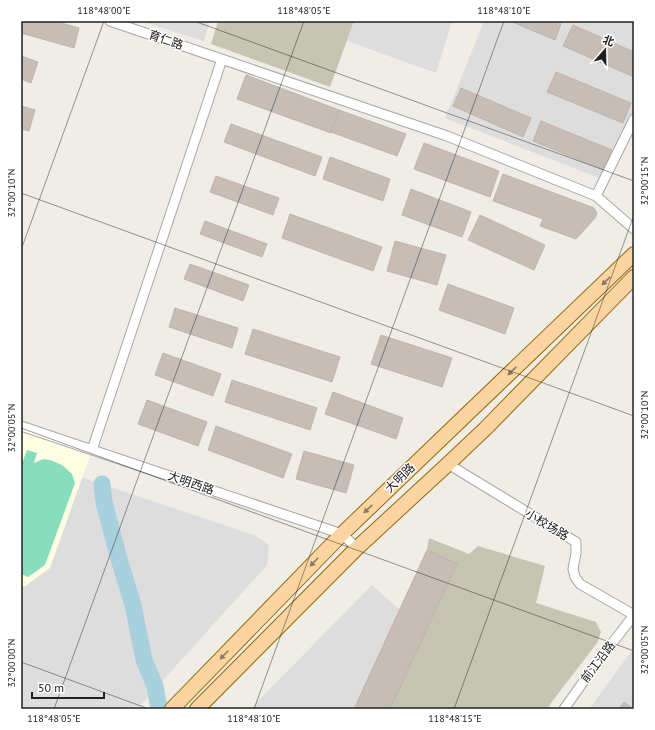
<svg xmlns="http://www.w3.org/2000/svg" width="655" height="730" font-family="'PT Sans','Noto Sans SC',sans-serif">
	<style>
		.residential { fill: #dedddd }
		.education { fill: #fefee2 }
		.construction { fill: #c5c5b2 }
		.pitch { fill: #87ddbc }
		.lines { fill: none; stroke-linecap: round; stroke-linejoin: round }
		.river { stroke: #a9d0dd; stroke-width: 17 }
		.building { fill: #c5bdb6; stroke: #c2b4a9 }
		.street-casing { stroke: #a7a7a7; stroke-width: 11 }
		.primary-casing { stroke: #986804; stroke-width: 16 }
		.street { stroke: #fff; stroke-width: 9 }
		.primary { stroke: #fad5a2; stroke-width: 14 }
		.oneway { fill: #8d7a61 }
		.ticks { fill: none; stroke: #202020; stroke-width: 1; stroke-opacity: 0.45 }
		.labels { text-anchor: middle; stroke-width: 3; stroke-linejoin: round; paint-order: stroke }
		.street-label { font-size: 12px; fill: #202020; stroke: #fff }
		.neatline { fill: none; stroke: #202020; stroke-width: 1.5 }
		.ticks-label { font-size: 10px; text-anchor: middle; fill: #202020 }
	</style>
	<rect width="100%" height="100%" fill="#f0ede7"/>
	<path class="residential" d="M 141,21 L 210,21 L 204,41 Z
		M 354,21 L 452,21 L 436,73 L 347,41 Z
		M 477,21 L 634,21 L 634,121 L 604,180 L 445,118 L 483,24 Z
		M 21,457 L 254,535 L 269,545 L 267,565 L 137,709 L 21,709 Z
		M 372,585 L 400,610 L 354,709 L 250,709 Z
		M 634,648 L 634,709 L 589,709 Z"/>
	<path class="education" d="M 21,426 L 92,450 L 50,568 L 24,587 L 21,586 Z"/>
	<path class="construction" d="M 218,21 L 354,21 L 330,87 L 211,44 Z
		M 429,538 L 469,554 L 478,546 L 545,566 L 536,603 L 596,622 L 601,632 L 597,643 L 551,703 L 548,709 L 354,709 L 427,550 Z"/>
	<path class="pitch" d="M 27,450 L 37,453 L 34,463 L 43,459 L 50,460 L 62,465 L 72,474 L 75,483 L 45,565 L 28,577 L 21,574 L 21,466 Z"/>
	<g class="lines">
		<path class="river" d="M 102,484 L 104,502 L 119,559 L 133,605 L 144,660 L 155,686 L 159,709"/>
	</g>
	<path class="building" d="M 23,21 L 54,21 L 79,28 L 74,48 L 21,33 L 21,28 Z
		M 510,21 L 553,21 L 561,24 L 555,40 Z
		M 573,25 L 634,52 L 634,77 L 563,46 Z
		M 21,56 L 38,62 L 31,83 L 21,79 Z
		M 556,72 L 631,103 L 623,123 L 547,92 Z
		M 246,75 L 339,110 L 331,133 L 237,99 Z
		M 461,88 L 531,118 L 523,137 L 453,106 Z
		M 21,106 L 35,110 L 29,131 L 21,129 Z
		M 339,110 L 406,134 L 397,156 L 331,132 Z
		M 541,121 L 612,150 L 604,170 L 533,141 Z
		M 231,124 L 322,157 L 315,176 L 224,142 Z
		M 424,143 L 499,171 L 490,197 L 414,169 Z
		M 330,157 L 390,179 L 383,201 L 323,179 Z
		M 503,174 L 594,208 L 597,213 L 595,218 L 576,239 L 540,226 L 543,219 L 493,201 Z
		M 216,176 L 279,198 L 273,215 L 210,192 Z
		M 411,189 L 471,212 L 462,237 L 402,215 Z
		M 290,214 L 382,247 L 373,271 L 282,238 Z
		M 480,215 L 545,245 L 534,270 L 468,240 Z
		M 205,221 L 267,244 L 262,257 L 200,234 Z
		M 395,241 L 446,255 L 437,285 L 387,271 Z
		M 190,264 L 249,285 L 243,301 L 184,279 Z
		M 448,284 L 514,308 L 505,334 L 439,310 Z
		M 175,308 L 238,328 L 232,348 L 169,327 Z
		M 253,329 L 340,357 L 332,382 L 245,354 Z
		M 381,335 L 452,358 L 442,387 L 371,364 Z
		M 163,353 L 221,374 L 213,396 L 155,375 Z
		M 232,380 L 317,408 L 310,430 L 225,402 Z
		M 333,392 L 403,418 L 396,439 L 325,414 Z
		M 147,400 L 207,422 L 198,446 L 138,424 Z
		M 216,426 L 292,454 L 283,478 L 208,450 Z
		M 304,451 L 354,465 L 346,493 L 296,479 Z
		M 427,550 L 457,564 L 390,709 L 354,709 Z
		M 624,702 L 633,709 L 619,709 Z"/>
	<g class="lines">
		<g class="street-casing">
			<path id="street" d="M 110,21 L 447,136 L 596,196 L 634,229
				M 596,196 L 634,119
				M 21,426 L 342,534 L 357,548
				M 92,450 L 222,59
				M 448,464 L 576,542 L 576,553 L 573,569 L 575,577 L 580,584 L 634,615
				M 564,709 L 596,664 L 634,615"/>
		</g>
		<g class="primary-casing">
			<path id="primary" d="M 172,709 L 342,534 L 634,254
				M 197,709 L 357,548 L 448,464 L 485,429 L 634,277"/>
		</g>
		<use href="#street" class="street"/>
		<use href="#primary" class="primary"/>
	</g>
	<defs><path id="oneway-solid" d="M-6-.8H1V-3.2L6.5 0L1 3.2V.8H-6Z"/></defs>
	<g class="oneway">
		<use href="#oneway-solid" transform="translate(606 281) rotate(136)"/>
		<use href="#oneway-solid" transform="translate(512 371) rotate(136)"/>
		<use href="#oneway-solid" transform="translate(368 509) rotate(136)"/>
		<use href="#oneway-solid" transform="translate(314 562) rotate(134)"/>
		<use href="#oneway-solid" transform="translate(224 655) rotate(134)"/>
	</g>
	<path class="ticks" d="M 194,21 L 634,181M 21,193 L 634,416M 21,250 L 104,21M 21,428 L 634,651M 21,662 L 149,709M 54,709 L 304,21M 254,709 L 504,21M 454,709 L 634,215"/>
	<g class="labels">
		<g class="street-label">
			<text transform="translate(166 40) rotate(19)" y="4">育仁路</text>
			<text transform="translate(400 478) rotate(-44)" y="4">大明路</text>
			<text transform="translate(191 483) rotate(19)" y="4">大明西路</text>
			<text transform="translate(547 525) rotate(31)" y="4">小校场路</text>
			<text transform="translate(598 662) rotate(-53)" y="4">前江沿路</text>
		</g>
	</g>
	<rect width="655" height="730" fill="none" stroke="#ffffff" stroke-width="44"/>
	<g transform="translate(605 50) rotate(20)" stroke="#ffffff" stroke-width="3" paint-order="stroke">
	<path d="M0-3L7 15L0 10L-7 15Z" fill="#202020"/>
	<text y="-6" font-size="11" font-weight="bold" text-anchor="middle" fill="#202020">北</text>
	</g>
	<path d="M32 692v6h72v-6" fill="none" stroke="#202020" stroke-width="2"/>
	<text x="38" y="692" font-size="12" fill="#202020" stroke="#ffffff" stroke-width="3" paint-order="stroke">50 m</text>
	<rect x="22" y="22" width="611" height="686" class="neatline"/>
	<g class="ticks-label">
		<text x="104" y="14">118°48'00"E</text>
		<text x="304" y="14">118°48'05"E</text>
		<text x="504" y="14">118°48'10"E</text>
		<text transform="translate(644 181) rotate(-90)" y="4">32°00'15"N</text>
		<text transform="translate(11 193) rotate(-90)" y="4">32°00'10"N</text>
		<text transform="translate(644 415) rotate(-90)" y="4">32°00'10"N</text>
		<text transform="translate(11 428) rotate(-90)" y="4">32°00'05"N</text>
		<text transform="translate(644 650) rotate(-90)" y="4">32°00'05"N</text>
		<text transform="translate(11 663) rotate(-90)" y="4">32°00'00"N</text>
		<text x="54" y="722">118°48'05"E</text>
		<text x="254" y="722">118°48'10"E</text>
		<text x="455" y="722">118°48'15"E</text>
	</g>
</svg>
